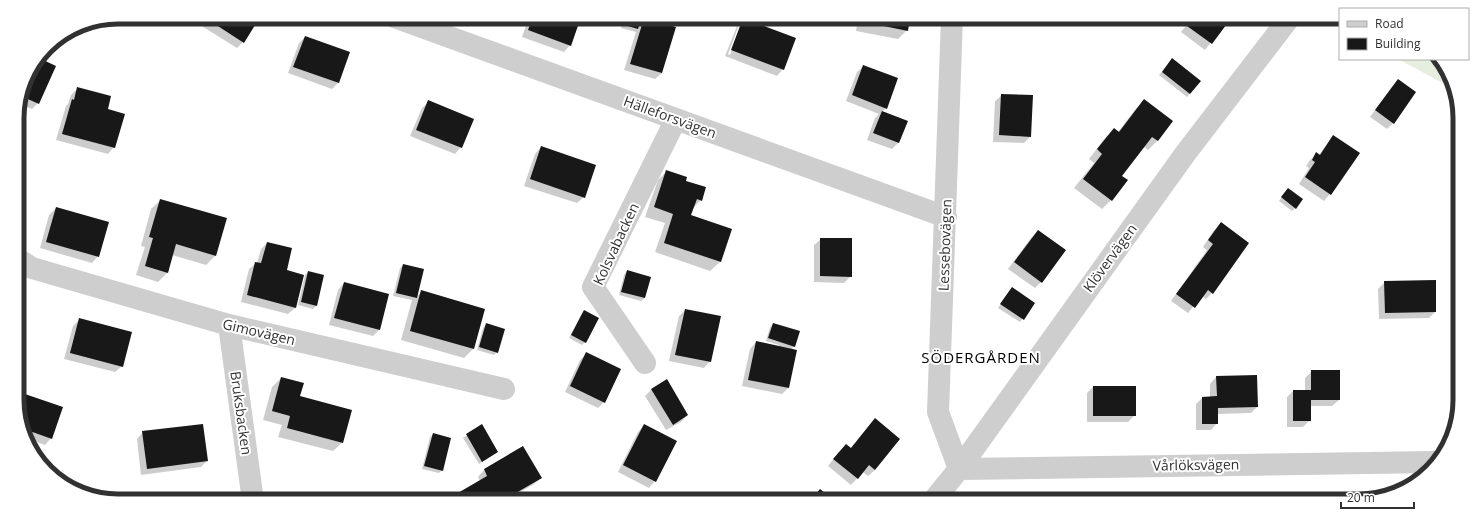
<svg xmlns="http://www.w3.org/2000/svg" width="1477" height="518" font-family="'Open Sans',sans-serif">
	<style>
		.green { fill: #e6efdf }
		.shadow { fill: #0003; fill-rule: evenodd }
		.building { fill: #181818 }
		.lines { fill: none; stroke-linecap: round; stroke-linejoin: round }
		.minor { stroke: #cecece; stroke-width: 22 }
		.labels { text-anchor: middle; stroke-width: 4; stroke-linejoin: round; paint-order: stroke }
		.street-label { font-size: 14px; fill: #313131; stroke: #fff }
		.neighbourhood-label { font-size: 15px; letter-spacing: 1px; fill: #000; stroke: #fff }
		.rim { fill: none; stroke: #313131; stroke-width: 5 }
	</style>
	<rect width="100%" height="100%" fill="#fff"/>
	<path class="green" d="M 1398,59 L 1438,59 L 1452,88 Z"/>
	<path class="shadow" d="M 194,17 L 259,17 L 243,42 L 237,48 L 192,20 Z
		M 529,17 L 580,17 L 570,45 L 564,52 L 522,37 Z
		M 625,17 L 641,17 L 639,24 L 644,19 L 675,28 L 662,73 L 655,79 L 624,70 L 636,32 L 621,28 Z
		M 717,17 L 739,17 L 734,22 Z
		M 858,17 L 909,17 L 907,30 L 898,39 L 856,31 Z
		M 993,17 L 1029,17 L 1023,23 L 992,22 Z
		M 1193,17 L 1241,17 L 1235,23 L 1229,19 L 1205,50 L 1181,32 Z
		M 744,19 L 783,69 L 777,76 L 725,56 L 737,26 ZM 739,25 L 742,25 L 730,55 L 728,54 Z
		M 305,37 L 338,83 L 332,89 L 288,73 L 299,43 Z
		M 38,59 L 38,103 L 32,109 L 19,104 L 28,73 Z
		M 1169,63 L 1200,81 L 1187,97 L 1159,75 Z
		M 864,66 L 886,108 L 882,112 L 906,121 L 898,143 L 892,149 L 867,140 L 875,118 L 879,114 L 846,101 L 857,72 Z
		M 1398,80 L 1393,123 L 1387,129 L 1370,117 L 1392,87 Z
		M 77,89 L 106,110 L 114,147 L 108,154 L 56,140 L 66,106 L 68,104 L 71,95 Z
		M 1002,95 L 1030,137 L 1024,143 L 993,142 L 995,101 Z
		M 1144,100 L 1172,122 L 1157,141 L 1148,150 L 1143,146 L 1121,176 L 1126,180 L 1111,200 L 1102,209 L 1074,188 L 1094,163 L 1089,159 L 1105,138 L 1114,129 L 1118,132 L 1135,110 Z
		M 428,102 L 461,147 L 455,154 L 410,136 L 422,108 Z
		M 1333,136 L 1330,194 L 1324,201 L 1299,184 L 1309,168 L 1306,166 L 1310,160 L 1317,154 L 1319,155 Z
		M 541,147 L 584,197 L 577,203 L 524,186 L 535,154 Z
		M 667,171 L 684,181 L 701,200 L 693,208 L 690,216 L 731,229 L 720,262 L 710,271 L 655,252 L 665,223 L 645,217 L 658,180 Z
		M 1285,192 L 1295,208 L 1292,211 L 1279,201 Z
		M 161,200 L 215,256 L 206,265 L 172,255 L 167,273 L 158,282 L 136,275 L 145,247 L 141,246 L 151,209 Z
		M 56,208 L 98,256 L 92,263 L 40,248 L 49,215 Z
		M 1221,224 L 1212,293 L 1206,299 L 1202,296 L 1188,313 L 1171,301 L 1207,250 L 1203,247 L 1214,230 Z
		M 1038,231 L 1041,282 L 1035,288 L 1008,269 L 1031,238 Z
		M 821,239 L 851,276 L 844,283 L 814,282 L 814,245 Z
		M 267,243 L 285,271 L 303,276 L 295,308 L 288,314 L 241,302 L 249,269 L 256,263 L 257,263 L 261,249 Z
		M 403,265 L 416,297 L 421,292 L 484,310 L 473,349 L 464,358 L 401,340 L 412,300 L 393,296 L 400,268 Z
		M 627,271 L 645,298 L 641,301 L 619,295 L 624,275 Z
		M 308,272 L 316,306 L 313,309 L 298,305 L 305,275 Z
		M 1385,282 L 1435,312 L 1429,318 L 1379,319 L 1378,289 Z
		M 344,283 L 379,330 L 373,336 L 329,325 L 338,290 Z
		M 1009,292 L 1034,303 L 1020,322 L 998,308 Z
		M 685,310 L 710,361 L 704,368 L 669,361 L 679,316 Z
		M 584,311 L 585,342 L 582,345 L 569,338 L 581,315 Z
		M 80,319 L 122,366 L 115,372 L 64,359 L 73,326 Z
		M 773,324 L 794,346 L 791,350 L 788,388 L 782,394 L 742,386 L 750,349 L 756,342 L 778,347 L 779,345 L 766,341 L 770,327 Z
		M 486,325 L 497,352 L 494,355 L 477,350 L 483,328 Z
		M 586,354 L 604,402 L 598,408 L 565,392 L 580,360 Z
		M 1311,372 L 1339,400 L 1332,406 L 1310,406 L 1310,420 L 1303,427 L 1287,427 L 1287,397 L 1293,391 L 1305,391 L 1305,378 Z
		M 1216,377 L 1257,407 L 1251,413 L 1217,414 L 1217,423 L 1211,430 L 1196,430 L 1196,404 L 1202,398 L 1210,397 L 1210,384 Z
		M 281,378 L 343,442 L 333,451 L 278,437 L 282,425 L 263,420 L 272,387 Z
		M 1093,387 L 1135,415 L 1128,422 L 1087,422 L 1087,393 Z
		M 652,389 L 687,415 L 681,422 L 666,430 L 645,396 Z
		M 19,394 L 62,408 L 51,438 L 45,445 L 29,439 L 19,419 Z
		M 875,420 L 875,470 L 868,476 L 863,472 L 851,485 L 828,466 L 839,452 L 850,449 Z
		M 644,425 L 655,481 L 649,488 L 618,472 L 638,432 Z
		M 481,426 L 497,452 L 479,464 L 463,438 Z
		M 143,432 L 207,461 L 201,467 L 141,475 L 137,439 Z
		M 433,434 L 442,470 L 439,473 L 422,469 L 430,437 Z
		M 523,448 L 541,478 L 534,484 L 505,501 L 448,501 L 451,498 L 480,481 L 478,477 L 484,470 Z"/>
	<path class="building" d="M 204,17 L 260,17 L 244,43 Z
		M 533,17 L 581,17 L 571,46 L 528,30 Z
		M 626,17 L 642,17 L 638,29 L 624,25 Z
		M 865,17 L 910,17 L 908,31 L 864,22 Z
		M 1193,17 L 1232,17 L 1212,44 L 1187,26 Z
		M 644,18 L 676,27 L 662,73 L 630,64 Z
		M 743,18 L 796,38 L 784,70 L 731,50 Z
		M 305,36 L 350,52 L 339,83 L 293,67 Z
		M 39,58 L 56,66 L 39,104 L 21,96 L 28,73 Z
		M 1172,58 L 1201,81 L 1190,94 L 1162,72 Z
		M 863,65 L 898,78 L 887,109 L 852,95 Z
		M 1398,79 L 1416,92 L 1394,124 L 1375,110 Z
		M 77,87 L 111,96 L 108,109 L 125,114 L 115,148 L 62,134 L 72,99 L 74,100 Z
		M 1001,94 L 1033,95 L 1031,137 L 999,135 Z
		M 1144,99 L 1173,121 L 1158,141 L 1152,137 L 1122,176 L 1128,180 L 1112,201 L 1083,179 L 1102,154 L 1097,149 L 1114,128 L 1119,132 Z
		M 428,100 L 474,119 L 462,148 L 416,130 Z
		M 882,111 L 908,121 L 899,143 L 873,133 Z
		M 1333,135 L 1360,153 L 1331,195 L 1305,177 L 1315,162 L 1312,160 L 1316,152 L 1320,155 Z
		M 541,146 L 596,165 L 585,198 L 530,179 Z
		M 666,170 L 687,177 L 686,181 L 706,187 L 702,201 L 697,199 L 691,215 L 732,229 L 721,262 L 664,243 L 673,214 L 654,207 Z
		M 1288,188 L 1303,199 L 1296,209 L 1281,197 Z
		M 160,199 L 227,218 L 216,256 L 176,244 L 168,273 L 145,266 L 153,238 L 149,237 Z
		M 56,207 L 109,222 L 99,257 L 46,242 Z
		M 1221,222 L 1249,243 L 1213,294 L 1208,290 L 1195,308 L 1176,294 L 1213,244 L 1208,240 Z
		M 1038,230 L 1066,250 L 1042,283 L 1014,262 Z
		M 820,238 L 852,238 L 852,277 L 820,276 Z
		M 267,242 L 292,248 L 287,270 L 304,275 L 296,308 L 247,295 L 255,262 L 261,263 Z
		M 403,264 L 424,269 L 417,298 L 396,293 Z
		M 627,270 L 651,277 L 645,298 L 621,292 Z
		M 308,271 L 324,275 L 317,306 L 301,302 Z
		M 1436,280 L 1436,312 L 1385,313 L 1384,281 Z
		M 344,282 L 389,294 L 380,330 L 334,318 Z
		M 1012,287 L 1035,303 L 1024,320 L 1000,304 Z
		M 421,290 L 485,309 L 474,349 L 410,331 Z
		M 685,309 L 721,316 L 711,362 L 675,355 Z
		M 584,310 L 599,318 L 586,343 L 571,335 Z
		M 79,318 L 132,332 L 123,367 L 70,353 Z
		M 486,323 L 505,329 L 498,353 L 479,347 Z
		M 773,323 L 800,331 L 795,347 L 768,338 Z
		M 756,341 L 797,350 L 789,388 L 748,380 Z
		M 586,352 L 621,369 L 605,403 L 570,386 Z
		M 1311,370 L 1340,370 L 1340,400 L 1311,400 L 1311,421 L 1293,421 L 1293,390 L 1311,390 Z
		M 1257,375 L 1258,407 L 1218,408 L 1218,424 L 1202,424 L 1202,397 L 1217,396 L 1216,376 Z
		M 281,377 L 304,383 L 300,396 L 352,410 L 343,443 L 287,428 L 290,416 L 272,411 Z
		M 667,379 L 688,415 L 673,425 L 651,389 Z
		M 1093,386 L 1136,386 L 1136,416 L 1093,416 Z
		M 19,392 L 63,407 L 52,439 L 24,429 L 19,419 Z
		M 875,418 L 900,439 L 875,470 L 869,465 L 858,479 L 833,459 L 846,444 L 851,448 Z
		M 203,424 L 208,461 L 147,469 L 142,431 Z
		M 482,424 L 498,452 L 482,462 L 466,434 Z
		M 644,424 L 677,441 L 656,482 L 623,465 Z
		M 433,433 L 451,438 L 443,471 L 424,466 Z
		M 523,446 L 542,478 L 502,501 L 453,501 L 451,497 L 487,476 L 484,469 Z
		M 820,489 L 835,501 L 810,501 Z"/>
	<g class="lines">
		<path class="minor" d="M 394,17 L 946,217
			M 952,17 L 938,412 L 959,469 L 1434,462
			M 18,259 L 32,268 L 229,325 L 504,389
			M 229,325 L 253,501
			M 645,363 L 593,287 L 676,119
			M 933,501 L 959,469 L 1185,154 L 1290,17"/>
	</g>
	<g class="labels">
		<g class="street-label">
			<text transform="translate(670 117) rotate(20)" y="5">Hälleforsvägen</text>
			<text transform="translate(616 244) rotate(-65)" y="5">Kolsvabacken</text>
			<text transform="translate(945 245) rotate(-88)" y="5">Lessebovägen</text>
			<text transform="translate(1110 258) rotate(-54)" y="5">Klövervägen</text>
			<text transform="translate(259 332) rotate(13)" y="5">Gimovägen</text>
			<text transform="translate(241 413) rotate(82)" y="5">Bruksbacken</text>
			<text transform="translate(1196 465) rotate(-1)" y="5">Vårlöksvägen</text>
		</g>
		<g class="neighbourhood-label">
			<text x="981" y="363">SÖDERGÅRDEN</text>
		</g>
	</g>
	<path d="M0 0H1477V518H0ZM118 24H1359A94 94 0 0 1 1453 118V400A94 94 0 0 1 1359 494H118A94 94 0 0 1 24 400V118A94 94 0 0 1 118 24Z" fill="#fff" fill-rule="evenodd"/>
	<path class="rim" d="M118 24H1359A94 94 0 0 1 1453 118V400A94 94 0 0 1 1359 494H118A94 94 0 0 1 24 400V118A94 94 0 0 1 118 24Z"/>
	<rect x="1339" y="8" width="130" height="52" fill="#ffffff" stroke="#adadad"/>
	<rect x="1347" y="21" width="20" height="6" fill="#cecece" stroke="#adadad"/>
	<text x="1375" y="28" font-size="12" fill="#313131">Road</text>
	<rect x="1347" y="38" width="20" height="12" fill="#181818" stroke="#adadad"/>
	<text x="1375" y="48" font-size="12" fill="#313131">Building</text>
	<path d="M1341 502v6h73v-6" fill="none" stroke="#313131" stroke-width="2"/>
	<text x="1347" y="502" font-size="12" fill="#313131" stroke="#ffffff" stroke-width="3" paint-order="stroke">20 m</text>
</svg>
